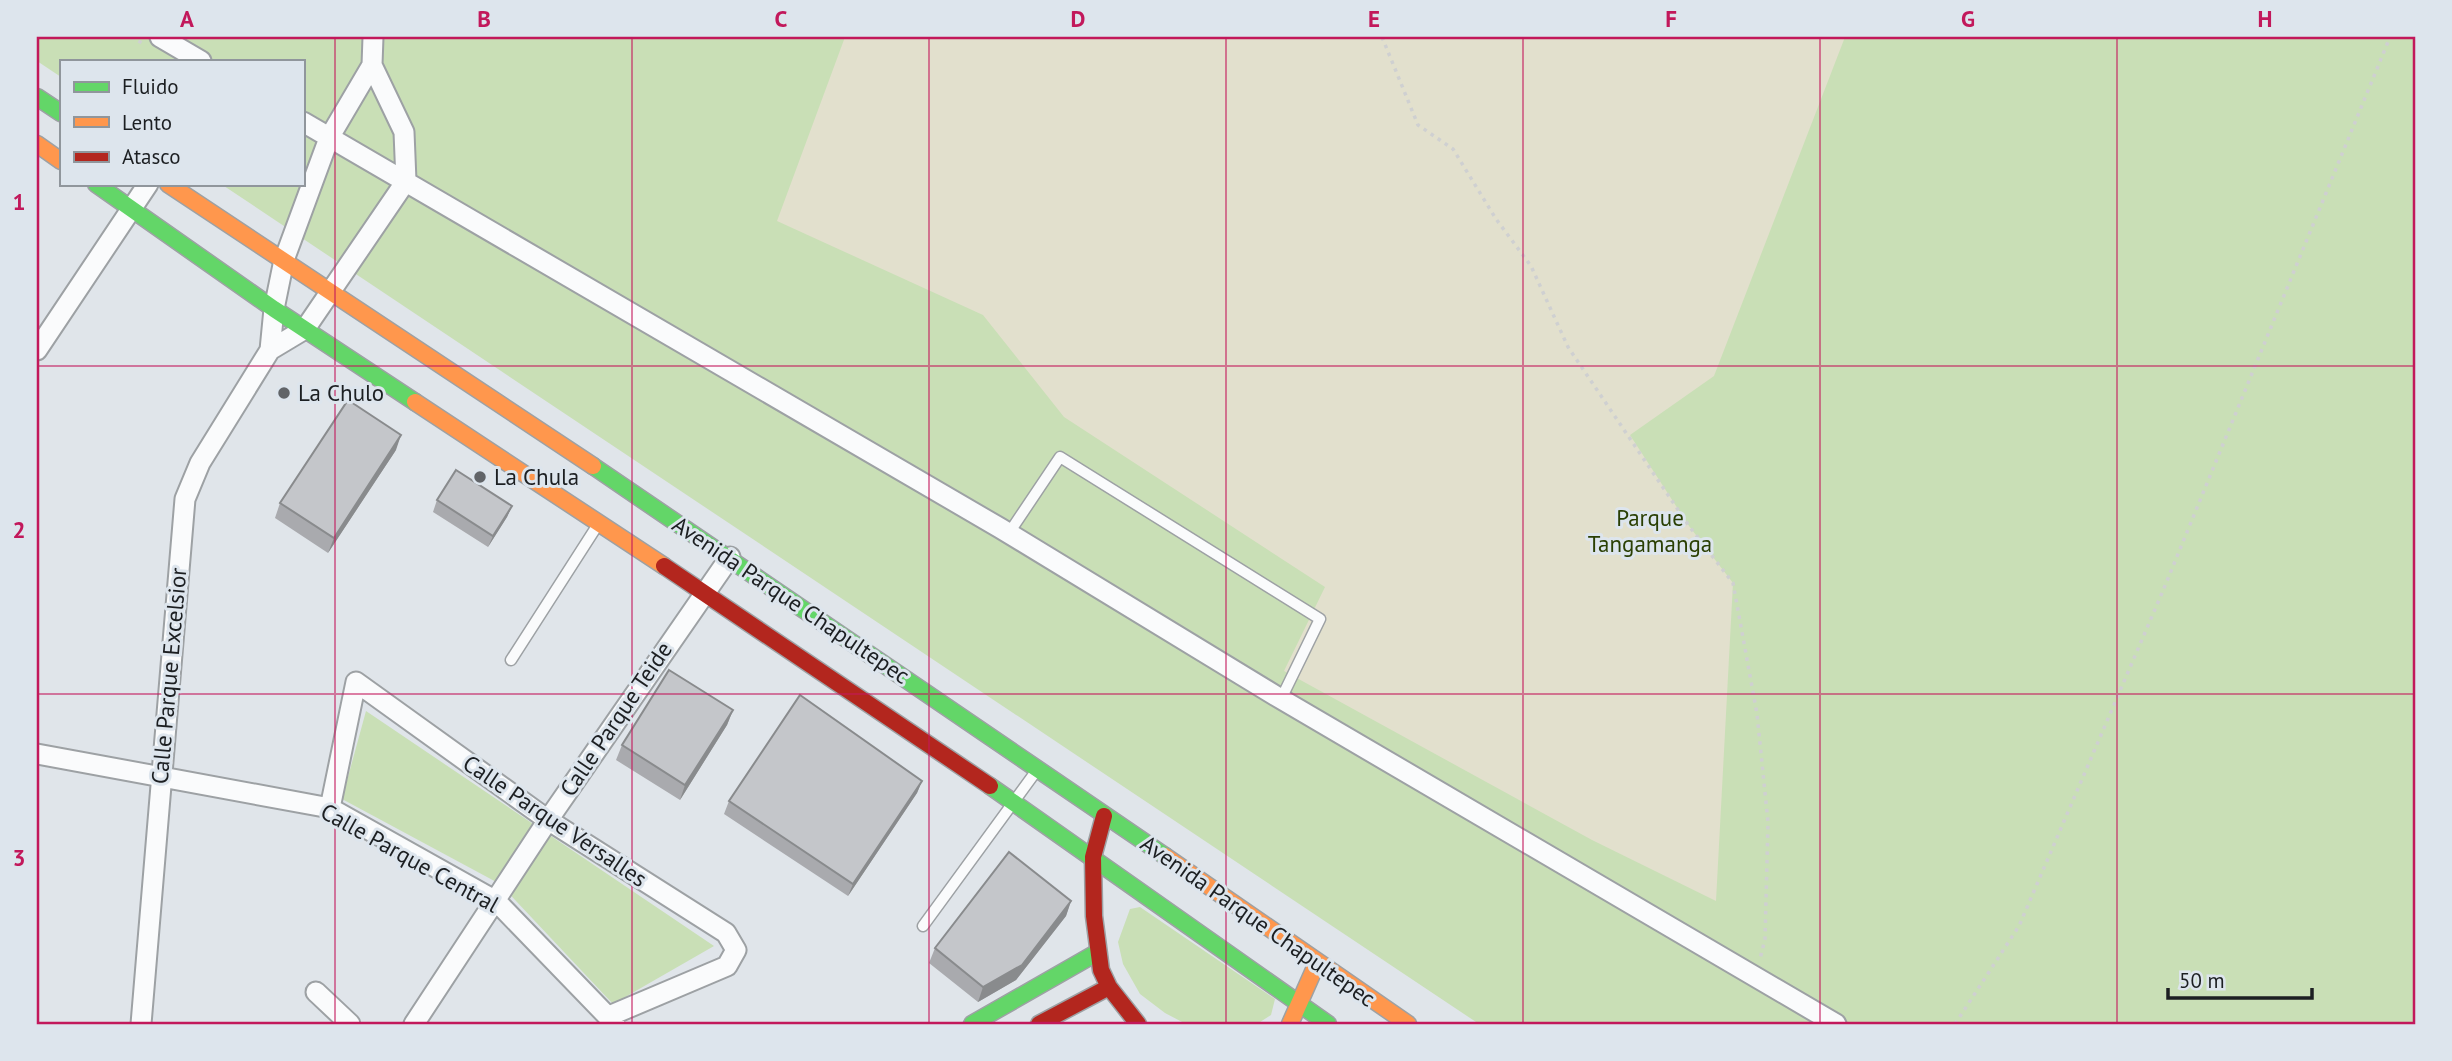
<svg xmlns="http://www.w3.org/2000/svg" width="2452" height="1061" font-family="'PT Sans',sans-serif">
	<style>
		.green { fill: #c9dfb6 }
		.sand { fill: #e2e0cd }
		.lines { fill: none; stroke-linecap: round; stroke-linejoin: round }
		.lane-casing { stroke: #9da1a4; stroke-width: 13 }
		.street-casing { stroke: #9da1a4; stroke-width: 23 }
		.fast-casing { stroke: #9da1a4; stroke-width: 19 }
		.slow-casing { stroke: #9da1a4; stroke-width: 19 }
		.jam-casing { stroke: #9da1a4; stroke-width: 19 }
		.path { stroke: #cfd0d1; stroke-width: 3.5; stroke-dasharray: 3.5 5; stroke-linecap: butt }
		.lane { stroke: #fafbfc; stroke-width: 10 }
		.street { stroke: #fafbfc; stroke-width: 19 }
		.fast { stroke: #63d668; stroke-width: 16 }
		.slow { stroke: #ff974d; stroke-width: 16 }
		.jam { stroke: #b3261e; stroke-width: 16 }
		.wall { fill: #a9aaae }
		.shaded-wall { fill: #898b8d }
		.building { fill: #c4c6ca; stroke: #898b8d; stroke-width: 2 }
		.grid { fill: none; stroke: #c2185b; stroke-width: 2; stroke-opacity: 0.55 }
		.poi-dot { fill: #616468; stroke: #dde5ed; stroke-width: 2.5 }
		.labels { text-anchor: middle; stroke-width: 6; stroke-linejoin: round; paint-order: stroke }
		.poi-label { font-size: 23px; fill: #1c1f22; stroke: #dde5ed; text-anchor: start }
		.park-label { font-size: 23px; fill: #2a3f03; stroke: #dde5ed }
		.street-label { font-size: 23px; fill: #1c1f22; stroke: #dde5ed }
		.neatline { fill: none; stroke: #c2185b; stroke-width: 2.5 }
		.grid-label { font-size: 23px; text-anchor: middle; font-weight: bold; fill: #c2185b }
	</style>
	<rect width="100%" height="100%" fill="#e0e5ea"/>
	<path class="green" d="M 37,37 L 2415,37 L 2415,1024 L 1479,1024 L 221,184 L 303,184 L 303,61 L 61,61 L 61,77 L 37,61 Z
		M 366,711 L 714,946 L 613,1004 L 500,884 L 342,799 Z
		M 1140,907 L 1275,999 L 1271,1015 L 1257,1024 L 1186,1024 L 1165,1013 L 1140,994 L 1123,964 L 1118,942 L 1130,909 Z"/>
	<path class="sand" d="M 845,37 L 1845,37 L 1714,376 L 1630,435 L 1689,526 L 1733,583 L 1716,901 L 1592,840 L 1284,671 L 1325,587 L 1064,417 L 983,315 L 777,221 Z"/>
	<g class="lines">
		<g class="lane-casing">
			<path id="lane" d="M 1009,533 L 1060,457 L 1320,619 L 1281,699
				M 511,660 L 597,526
				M 923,926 L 1037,770"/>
		</g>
		<g class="street-casing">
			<path id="street" d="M 160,37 L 201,61
				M 303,122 L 1000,528 L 1281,699 L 1836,1024
				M 37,350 L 148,184
				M 270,350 L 305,329 L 406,181 L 404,132 L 372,65
				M 37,754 L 330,808 L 496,901 L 615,1024
				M 330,808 L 356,682 L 548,820 L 726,933 L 736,950 L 727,966 L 609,1016
				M 316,992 L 350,1024
				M 141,1024 L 185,499 L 200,463 L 270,350 L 274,309 L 284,260 L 329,138 L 372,65 L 373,37
				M 414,1024 L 548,820 L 730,557"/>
		</g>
		<g class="fast-casing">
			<path id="fast" d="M 37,97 L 61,113
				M 96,184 L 274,309 L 415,402
				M 593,466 L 1165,856
				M 990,786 L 1328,1024
				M 972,1024 L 1098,952"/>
		</g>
		<g class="slow-casing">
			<path id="slow" d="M 37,144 L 61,161
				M 168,184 L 593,466
				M 415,402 L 664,566
				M 1165,856 L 1408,1024
				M 1290,1024 L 1317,963"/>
		</g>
		<g class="jam-casing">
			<path id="jam" d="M 664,566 L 990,786
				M 1104,816 L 1093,857 L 1094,916 L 1101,970 L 1109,987 L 1138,1024
				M 1039,1024 L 1109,987"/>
		</g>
		<path class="path" d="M 131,37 L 142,43
			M 1382,37 L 1418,125 L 1453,149 L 1496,219 L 1531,266 L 1568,347 L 1689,526 L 1733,583 L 1757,714 L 1768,822 L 1765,939 L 1760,959
			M 1955,1024 L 2019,926 L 2162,593 L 2390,37"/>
		<use href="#lane" class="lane"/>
		<use href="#street" class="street"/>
		<use href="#fast" class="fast"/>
		<use href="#slow" class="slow"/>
		<use href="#jam" class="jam"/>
	</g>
	<path class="wall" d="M 396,450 L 328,553 L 275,518 L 280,503 Z
		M 437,500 L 512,506 L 507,517 L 488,547 L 433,512 Z
		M 733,710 L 727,725 L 680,800 L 616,760 L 622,745 Z
		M 922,781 L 917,793 L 848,896 L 724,814 L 729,801 Z
		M 1071,901 L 1066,916 L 1016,980 L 978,1002 L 929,963 L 935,948 Z"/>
	<path class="shaded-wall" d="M 401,435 L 396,450 L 328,553 L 334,538 Z
		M 512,506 L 507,517 L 488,547 L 493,536 Z
		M 733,710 L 727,725 L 680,800 L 685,785 Z
		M 922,781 L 917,793 L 848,896 L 853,884 Z
		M 1071,901 L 1066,916 L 1016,980 L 978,1002 L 983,987 Z"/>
	<path class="building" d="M 348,400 L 401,435 L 334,538 L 280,503 Z
		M 456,470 L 512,506 L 493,536 L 437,500 Z
		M 669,670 L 733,710 L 685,785 L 622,745 Z
		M 800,695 L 922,781 L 853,884 L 729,801 Z
		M 1009,852 L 1071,901 L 1022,965 L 983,987 L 935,948 Z"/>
	<path class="grid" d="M 335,37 L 335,1024M 632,37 L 632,1024M 929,37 L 929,1024M 1226,37 L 1226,1024M 1523,37 L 1523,1024M 1820,37 L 1820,1024M 2117,37 L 2117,1024M 37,366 L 2415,366M 37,694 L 2415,694"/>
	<g class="poi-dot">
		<circle cx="284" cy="393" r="7"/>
		<circle cx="480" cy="477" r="7"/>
	</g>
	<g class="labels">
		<g class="poi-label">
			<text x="298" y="401">La Chulo</text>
			<text x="494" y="485">La Chula</text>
		</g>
		<g class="park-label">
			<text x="1650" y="526">Parque<tspan x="1650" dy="26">Tangamanga</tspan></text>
		</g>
		<g class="street-label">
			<text transform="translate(791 600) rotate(34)" y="8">Avenida Parque Chapultepec</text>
			<text transform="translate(169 676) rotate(-85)" y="8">Calle Parque Excelsior</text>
			<text transform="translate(616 719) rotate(-56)" y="8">Calle Parque Teide</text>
			<text transform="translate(555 821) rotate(34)" y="8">Calle Parque Versalles</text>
			<text transform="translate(410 858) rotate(29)" y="8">Calle Parque Central</text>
			<text transform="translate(1258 921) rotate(35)" y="8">Avenida Parque Chapultepec</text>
		</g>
	</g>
	<rect width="2452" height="1061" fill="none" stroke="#dde5ed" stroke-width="77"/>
	<rect x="60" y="60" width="245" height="126" fill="#dde5ed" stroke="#90969c" stroke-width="2"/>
	<rect x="74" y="82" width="35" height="10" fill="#63d668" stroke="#90969c" stroke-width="2"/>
	<text x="122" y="94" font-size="21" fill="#1c1f22">Fluido</text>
	<rect x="74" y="117" width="35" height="10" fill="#ff974d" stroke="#90969c" stroke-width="2"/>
	<text x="122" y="130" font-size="21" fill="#1c1f22">Lento</text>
	<rect x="74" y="152" width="35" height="10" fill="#b3261e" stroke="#90969c" stroke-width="2"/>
	<text x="122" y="164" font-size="21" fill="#1c1f22">Atasco</text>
	<path d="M2168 988v10h144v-10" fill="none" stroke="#1c1f22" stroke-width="3.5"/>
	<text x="2179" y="988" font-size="21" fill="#1c1f22" stroke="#dde5ed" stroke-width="5" paint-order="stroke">50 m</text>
	<rect x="38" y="38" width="2376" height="985" class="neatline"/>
	<g class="grid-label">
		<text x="187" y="27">A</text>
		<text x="484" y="27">B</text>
		<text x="781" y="27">C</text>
		<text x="1078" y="27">D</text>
		<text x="1374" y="27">E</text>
		<text x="1671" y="27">F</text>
		<text x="1968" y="27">G</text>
		<text x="2265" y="27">H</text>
		<text x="19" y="210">1</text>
		<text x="19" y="538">2</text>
		<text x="19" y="866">3</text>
	</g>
</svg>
